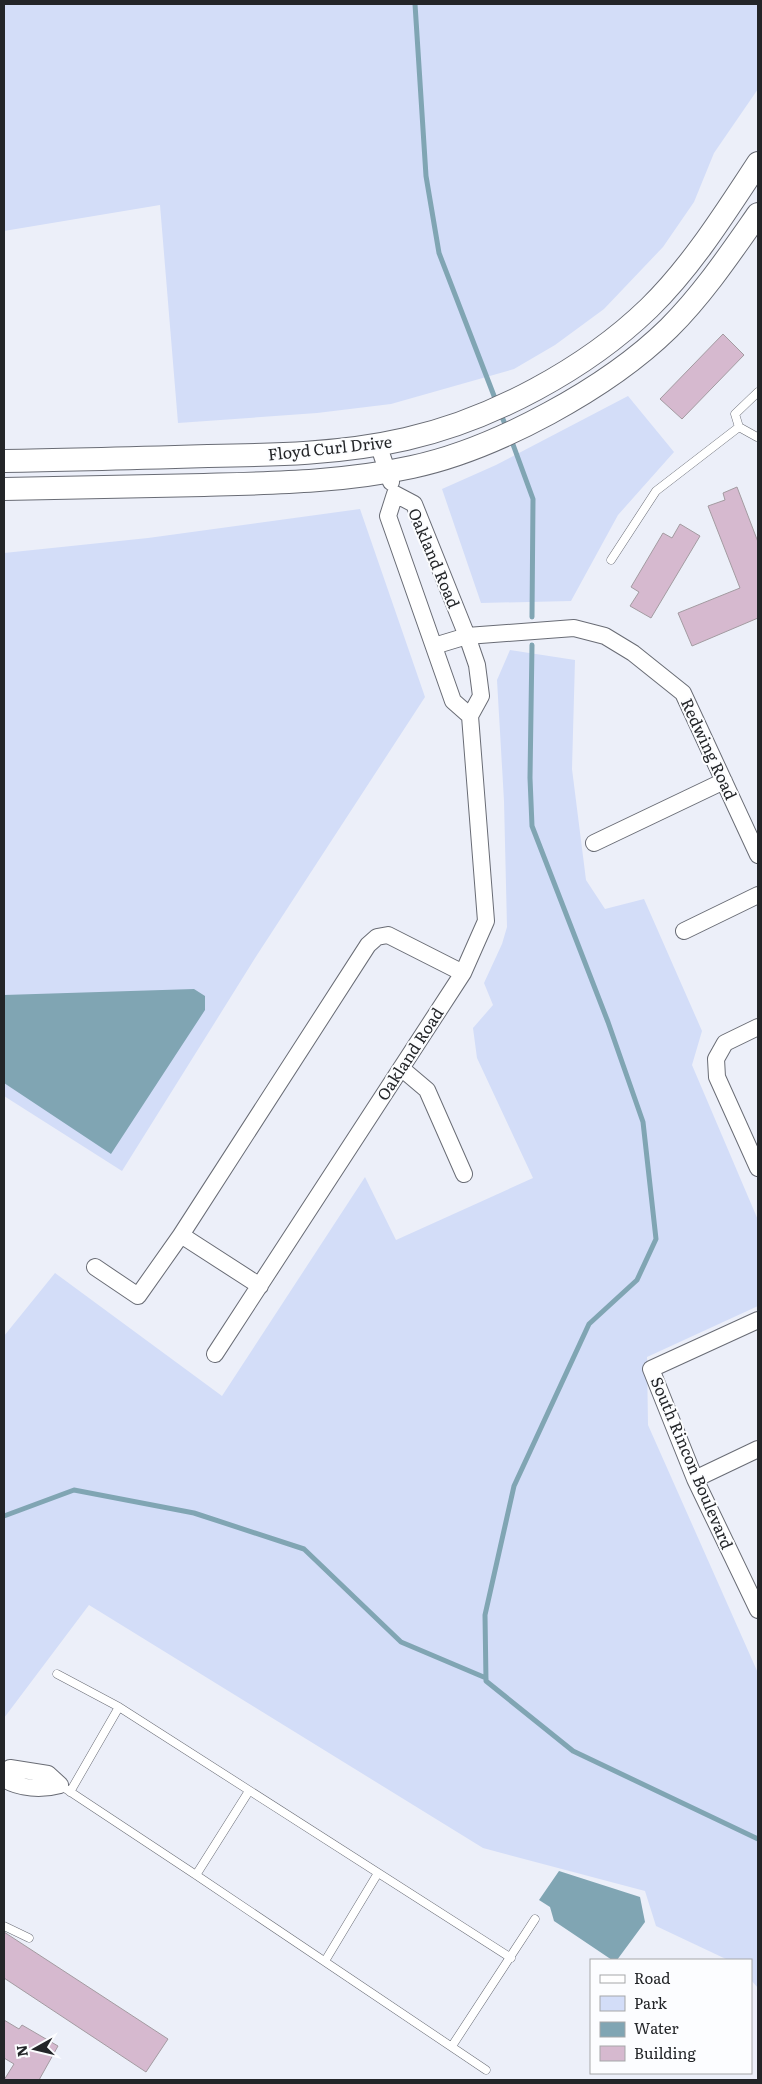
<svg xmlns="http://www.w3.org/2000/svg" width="762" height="2084" font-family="Literata,serif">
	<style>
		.green { fill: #d3ddf8 }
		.water { fill: #80a5b3 }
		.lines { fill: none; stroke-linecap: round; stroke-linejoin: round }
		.stream { stroke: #80a5b3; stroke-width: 5 }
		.building { fill: #d6b9cf; stroke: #a39ba1 }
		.lane-casing { stroke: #696c75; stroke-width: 9 }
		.street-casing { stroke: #696c75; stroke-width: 18 }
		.secondary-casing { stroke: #696c75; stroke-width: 24 }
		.lane { stroke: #fff; stroke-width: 8 }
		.street { stroke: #fff; stroke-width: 16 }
		.secondary { stroke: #fff; stroke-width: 22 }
		.labels { text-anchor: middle; stroke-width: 4; stroke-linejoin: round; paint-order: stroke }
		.street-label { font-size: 16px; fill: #232528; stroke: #fcfdff }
	</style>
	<rect width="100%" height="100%" fill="#eceff9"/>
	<path class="green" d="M 4,4 L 758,4 L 758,89 L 714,153 L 694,202 L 663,247 L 604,309 L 555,345 L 514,369 L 391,404 L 317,413 L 178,423 L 160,205 L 4,231 Z
		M 628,396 L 674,452 L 618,515 L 571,601 L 481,603 L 442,489 L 496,465 Z
		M 360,509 L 425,697 L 257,955 L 122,1171 L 4,1096 L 4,553 L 148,538 Z
		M 510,650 L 575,660 L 572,769 L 586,880 L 605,909 L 644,899 L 702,1031 L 692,1065 L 758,1220 L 758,1306 L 647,1357 L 648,1425 L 758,1673 L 758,1988 L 751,1980 L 751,1960 L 728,1960 L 656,1926 L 645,1891 L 483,1848 L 89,1605 L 4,1718 L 4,1336 L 55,1273 L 222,1396 L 365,1177 L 396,1240 L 533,1178 L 477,1058 L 473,1028 L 493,1005 L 484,983 L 502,944 L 507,927 L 504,801 L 497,680 Z"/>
	<path class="water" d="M 194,989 L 205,996 L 205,1010 L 111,1154 L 4,1083 L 4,995 Z
		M 559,1871 L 640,1897 L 645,1922 L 617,1960 L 612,1960 L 554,1921 L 550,1907 L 539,1900 Z"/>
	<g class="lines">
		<path class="stream" d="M 415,4 L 426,176 L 439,253 L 496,401
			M 500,412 L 507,429
			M 511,439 L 533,499 L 532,617
			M 4,1516 L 74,1490 L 194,1513 L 304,1549 L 401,1642 L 486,1678 L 486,1681 L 573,1751 L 758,1839
			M 486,1681 L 485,1615 L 514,1486 L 589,1324 L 637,1280 L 656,1239 L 643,1122 L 608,1022 L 532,826 L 530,778 L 532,645"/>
	</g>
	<path class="building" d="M 723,334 L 744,355 L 682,419 L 660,399 Z
		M 737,487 L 758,542 L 758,618 L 692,646 L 678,613 L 740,588 L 708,506 L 725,500 L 723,493 Z
		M 680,524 L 700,536 L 651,618 L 630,606 L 639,592 L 631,587 L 663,533 L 672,538 Z
		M 4,1932 L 168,2039 L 146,2072 L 4,1978 Z
		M 4,2020 L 19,2029 L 22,2025 L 58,2046 L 39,2080 L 4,2080 L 14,2064 L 4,2058 Z"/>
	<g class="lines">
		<g class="lane-casing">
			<path id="lane" d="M 757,437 L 739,427 L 735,414 L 758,392
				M 611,560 L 656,491 L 739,427
				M 57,1674 L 119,1707 L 511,1958
				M 60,1785 L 196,1875 L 486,2070
				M 70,1792 L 119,1707
				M 196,1875 L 249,1791
				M 4,1926 L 29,1938
				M 325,1961 L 378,1873
				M 452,2046 L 535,1919"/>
		</g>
		<g class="street-casing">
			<path id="street" d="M 378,444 L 391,482
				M 395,494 L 388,516 L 453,701 L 470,716
				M 434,646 L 467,636 L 574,628 L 605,636 L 633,653 L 683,693 L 758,855
				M 594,843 L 724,781
				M 684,931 L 758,895
				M 758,1027 L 725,1043 L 716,1059 L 717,1077 L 758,1168
				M 401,1068 L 427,1090 L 464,1174
				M 95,1267 L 138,1296 L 181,1235
				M 260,1286 L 181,1235 L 368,945 L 377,937 L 388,935 L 463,973
				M 758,1320 L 651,1369 L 695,1479 L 758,1610
				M 215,1354 L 463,973 L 486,921 L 470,716 L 481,696 L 477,665 L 467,636 L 414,504 L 395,494
				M 695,1479 L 758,1449
				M 4,1773 L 10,1768 L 48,1774 L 60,1785
				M 4,1779 C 20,1789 42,1790 60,1785"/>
		</g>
		<g class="secondary-casing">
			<path id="secondary" d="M 4,461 C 72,460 140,458 208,456 C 274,455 341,454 406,439 C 491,420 586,369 649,308 C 692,266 725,213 758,163
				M 4,489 C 71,488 137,486 204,485 C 274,483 344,482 412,467 C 496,449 608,388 669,328 C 703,294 730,254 758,214"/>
		</g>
		<use href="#lane" class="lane"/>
		<use href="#street" class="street"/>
		<use href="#secondary" class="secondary"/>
	</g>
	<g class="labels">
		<g class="street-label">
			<text transform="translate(330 448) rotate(-6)" y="6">Floyd Curl Drive</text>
			<text transform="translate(434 558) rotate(67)" y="6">Oakland Road</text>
			<text transform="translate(709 749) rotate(65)" y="6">Redwing Road</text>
			<text transform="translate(410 1054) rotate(-57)" y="6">Oakland Road</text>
			<text transform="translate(692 1463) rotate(67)" y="6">South Rincon Boulevard</text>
		</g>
	</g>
	<rect width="762" height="2084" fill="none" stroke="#232528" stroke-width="10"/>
	<rect x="590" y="1959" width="162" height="115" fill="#fcfdff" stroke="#a5a7a9"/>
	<rect x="600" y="1975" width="25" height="8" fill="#ffffff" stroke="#a5a7a9"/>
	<text x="634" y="1984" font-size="15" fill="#232528">Road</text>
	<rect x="600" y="1996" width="25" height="15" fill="#d3ddf8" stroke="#a5a7a9"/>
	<text x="634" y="2009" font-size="15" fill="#232528">Park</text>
	<rect x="600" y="2022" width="25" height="15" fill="#80a5b3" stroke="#a5a7a9"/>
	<text x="634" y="2034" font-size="15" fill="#232528">Water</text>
	<rect x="600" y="2046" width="25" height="15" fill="#d6b9cf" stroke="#a5a7a9"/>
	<text x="634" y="2059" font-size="15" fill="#232528">Building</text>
	<g transform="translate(35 2049) rotate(262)" stroke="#fcfdff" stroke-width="4" paint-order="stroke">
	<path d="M0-4L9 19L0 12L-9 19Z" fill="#232528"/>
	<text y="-8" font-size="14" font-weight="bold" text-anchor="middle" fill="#232528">N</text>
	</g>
</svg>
